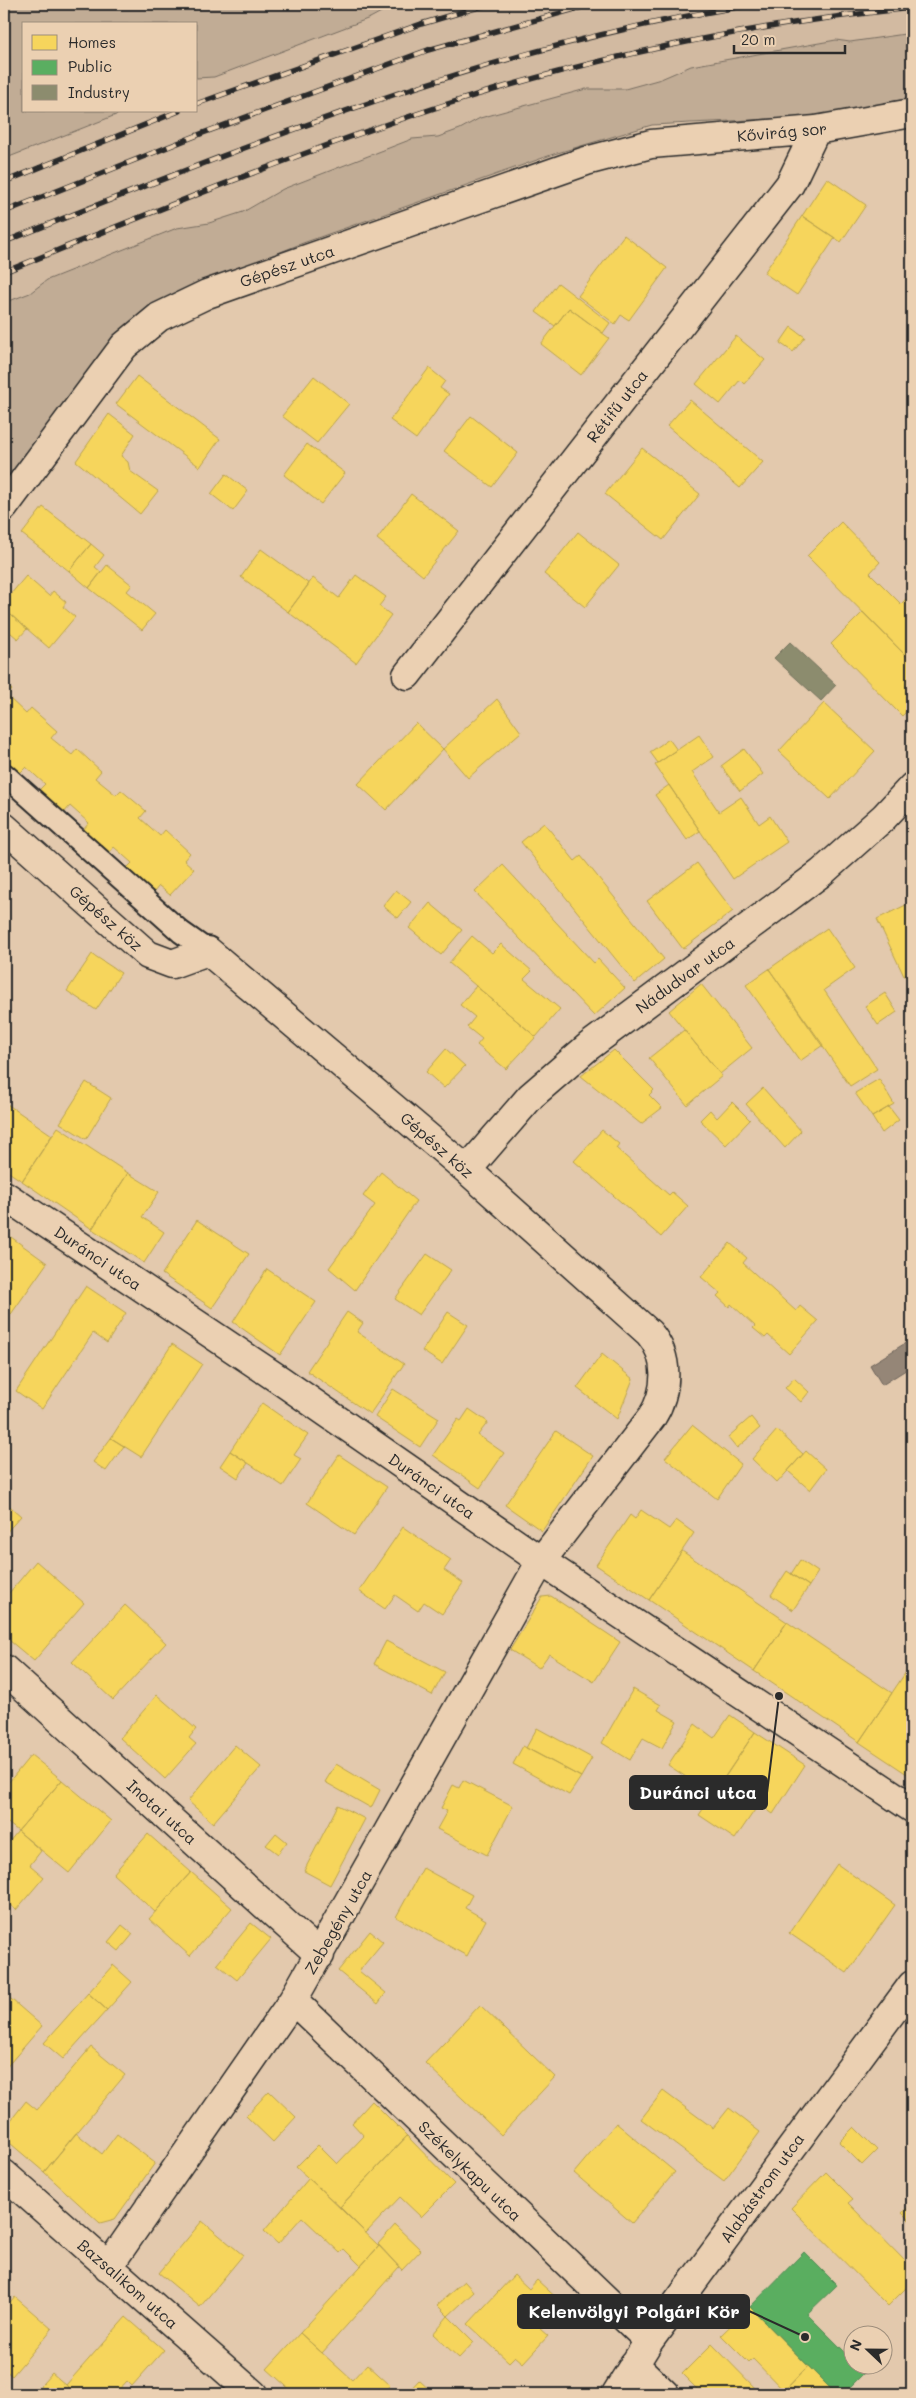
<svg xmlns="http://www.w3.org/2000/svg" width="916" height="2398" font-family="Mali,sans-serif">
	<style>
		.built { fill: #d2baa1 }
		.green { fill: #c1ac95; stroke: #766c60 }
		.water { fill: #958677; stroke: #6b6259 }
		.homes { fill: #f6d55c; stroke: #b9a24d }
		.public { fill: #5aae61; stroke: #4c8751 }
		.industry { fill: #8c8c6e; stroke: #6f6f5a }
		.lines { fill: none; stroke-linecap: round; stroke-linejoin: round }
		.lane-casing { stroke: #2b2b2b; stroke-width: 25 }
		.street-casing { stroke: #2b2b2b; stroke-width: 31 }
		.secondary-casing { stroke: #2b2b2b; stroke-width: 31 }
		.lane { stroke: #ebd0b2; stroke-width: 21 }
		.street { stroke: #ebd0b2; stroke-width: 28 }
		.secondary { stroke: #ebd0b2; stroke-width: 28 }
		.rail-casing { stroke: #2b2b2b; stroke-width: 5.5 }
		.rail { stroke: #ebd0b2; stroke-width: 4; stroke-dasharray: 11; stroke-linecap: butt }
		.labels { text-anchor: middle; stroke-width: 5; stroke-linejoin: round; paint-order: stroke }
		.street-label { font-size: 16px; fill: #2b2b2b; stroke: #ebd0b2 }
		.leader { fill: none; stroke: #2b2b2b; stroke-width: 2 }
		.callout-dot { fill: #2b2b2b; stroke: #ebd0b2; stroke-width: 2 }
		.callout { fill: #2b2b2b; stroke: #2b2b2b; stroke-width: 2 }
		.callout-label { font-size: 18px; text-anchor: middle; font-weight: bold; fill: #fff }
	</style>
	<rect width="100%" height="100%" fill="#e3c9ad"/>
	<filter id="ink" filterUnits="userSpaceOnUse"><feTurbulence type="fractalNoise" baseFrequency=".02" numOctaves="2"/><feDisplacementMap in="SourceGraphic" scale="10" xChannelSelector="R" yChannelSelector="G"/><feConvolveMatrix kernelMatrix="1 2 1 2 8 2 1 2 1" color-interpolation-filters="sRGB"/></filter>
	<g filter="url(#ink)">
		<path class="built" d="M 396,4 L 912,4 L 912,33 L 850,42 L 836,40 L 691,66 L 661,79 L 625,89 L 586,89 L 480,118 L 460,129 L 438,137 L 412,139 L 283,189 L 243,212 L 209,223 L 177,228 L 47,280 L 30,293 L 4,303 L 4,159 L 126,111 L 196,111 L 196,78 L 214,77 L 370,18 Z"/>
		<path class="green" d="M 4,4 L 396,4 L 370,18 L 214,77 L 196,78 L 196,24 L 24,24 L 24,111 L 126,111 L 4,159 Z
			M 912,33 L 912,98 L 809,117 L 652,125 L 554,154 L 303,243 L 170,296 L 109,345 L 4,481 L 4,303 L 30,293 L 47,280 L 177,228 L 209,223 L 243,212 L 283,189 L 412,139 L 438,137 L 460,129 L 480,118 L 586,89 L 625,89 L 661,79 L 691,66 L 836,40 L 850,42 Z"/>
		<path class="water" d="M 912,1339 L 912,1366 L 882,1385 L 870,1365 Z"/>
		<path class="homes" d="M 827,178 L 866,205 L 841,242 L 802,216 Z
			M 802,216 L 835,238 L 797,295 L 764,273 Z
			M 624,235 L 667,268 L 629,320 L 621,315 L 615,324 L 578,296 Z
			M 558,283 L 610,323 L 603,333 L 569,308 L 555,326 L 536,312 Z
			M 569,308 L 609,338 L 581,375 L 541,344 Z
			M 791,327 L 805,337 L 793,352 L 780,343 Z
			M 736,336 L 765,360 L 744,384 L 740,380 L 720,404 L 696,384 Z
			M 429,368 L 445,381 L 440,388 L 449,394 L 416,439 L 390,420 Z
			M 137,376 L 220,439 L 200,467 L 116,404 Z
			M 314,376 L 349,404 L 317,443 L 282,416 Z
			M 690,400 L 763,462 L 740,488 L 667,426 Z
			M 109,414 L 135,434 L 121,456 L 128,462 L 130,471 L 158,491 L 140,514 L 76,461 Z
			M 471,416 L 518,453 L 492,487 L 444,451 Z
			M 307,444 L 345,473 L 321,504 L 284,475 Z
			M 642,448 L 700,494 L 663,540 L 605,494 Z
			M 226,474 L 248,491 L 233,511 L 211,494 Z
			M 411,494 L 459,531 L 423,576 L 377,539 Z
			M 43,507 L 91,544 L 69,571 L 22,534 Z
			M 841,522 L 880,562 L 870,573 L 901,604 L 912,593 L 912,662 L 807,556 Z
			M 578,532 L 619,565 L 585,607 L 544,574 Z
			M 91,544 L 104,555 L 95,567 L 101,572 L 89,588 L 69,571 Z
			M 261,549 L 309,584 L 288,612 L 241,577 Z
			M 107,565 L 132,585 L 127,591 L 155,614 L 142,630 L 89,588 Z
			M 356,575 L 386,597 L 379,606 L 391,615 L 356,663 L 288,612 L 313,578 L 339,598 Z
			M 26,576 L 49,596 L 53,591 L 66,602 L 63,607 L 75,617 L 49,648 L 4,609 L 4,602 Z
			M 4,609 L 27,629 L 18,639 L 4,627 Z
			M 863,612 L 912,662 L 912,706 L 902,716 L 831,644 Z
			M 4,683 L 12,690 L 7,696 L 26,714 L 31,708 L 57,731 L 51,738 L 72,755 L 77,749 L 101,771 L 95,778 L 116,795 L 121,790 L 146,811 L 140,818 L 160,836 L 165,830 L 190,853 L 184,860 L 194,869 L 170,895 L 159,886 L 153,893 L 126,869 L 132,863 L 114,847 L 109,853 L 83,830 L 89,823 L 70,806 L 63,814 L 38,791 L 45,784 L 26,767 L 20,773 L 4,759 Z
			M 497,699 L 521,732 L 468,778 L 443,749 Z
			M 824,703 L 875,751 L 830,799 L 779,751 Z
			M 416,723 L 443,749 L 386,810 L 358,784 Z
			M 699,735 L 714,757 L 692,772 L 719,812 L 741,797 L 759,824 L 770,816 L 787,842 L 733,879 L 655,765 Z
			M 669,739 L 677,750 L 658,763 L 650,752 Z
			M 744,749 L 763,774 L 740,791 L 721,766 Z
			M 669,785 L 700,831 L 687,840 L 655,795 Z
			M 544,823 L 575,861 L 581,856 L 664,959 L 635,983 L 521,842 Z
			M 697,863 L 733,911 L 683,949 L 647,901 Z
			M 503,865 L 594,963 L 598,959 L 625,988 L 594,1016 L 475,892 Z
			M 396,890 L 411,902 L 398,918 L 383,906 Z
			M 912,902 L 912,972 L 904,976 L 877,919 Z
			M 430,903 L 462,930 L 441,955 L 409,928 Z
			M 827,928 L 855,968 L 824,990 L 877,1069 L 850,1086 L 769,969 Z
			M 472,936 L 492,953 L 501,944 L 532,971 L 524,979 L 560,1009 L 536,1037 L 449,963 Z
			M 92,954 L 121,973 L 96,1010 L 67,991 Z
			M 769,969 L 823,1045 L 800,1061 L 746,985 Z
			M 701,984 L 752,1048 L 720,1074 L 669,1011 Z
			M 476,986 L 536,1037 L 506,1069 L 477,1045 L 482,1039 L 467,1027 L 475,1017 L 460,1005 Z
			M 885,993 L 897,1012 L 878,1025 L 865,1006 Z
			M 684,1030 L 722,1076 L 687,1105 L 649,1058 Z
			M 446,1049 L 465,1066 L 444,1088 L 426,1072 Z
			M 614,1050 L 654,1090 L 649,1095 L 662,1108 L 641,1124 L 581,1076 Z
			M 879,1079 L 894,1104 L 872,1117 L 855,1093 Z
			M 86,1082 L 111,1098 L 86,1139 L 60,1123 Z
			M 763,1088 L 801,1131 L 785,1148 L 746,1104 Z
			M 4,1102 L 52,1135 L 22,1181 L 4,1169 Z
			M 732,1102 L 750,1120 L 726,1145 L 700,1120 L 710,1110 L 717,1118 Z
			M 889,1107 L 899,1120 L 882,1133 L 872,1117 Z
			M 58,1127 L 128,1173 L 92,1229 L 22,1181 Z
			M 602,1130 L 619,1144 L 616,1148 L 669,1195 L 672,1192 L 688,1206 L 661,1237 L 574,1161 Z
			M 381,1172 L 416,1201 L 355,1290 L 329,1268 L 375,1205 L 363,1196 Z
			M 128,1173 L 159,1192 L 142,1217 L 164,1232 L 144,1263 L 92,1229 Z
			M 197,1220 L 249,1254 L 212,1308 L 162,1274 Z
			M 4,1232 L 47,1263 L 9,1317 L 4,1313 Z
			M 730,1243 L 747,1258 L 743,1263 L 796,1311 L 800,1306 L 818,1321 L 789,1354 L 768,1335 L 765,1338 L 753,1328 L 755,1326 L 731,1304 L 729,1307 L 717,1296 L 720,1293 L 701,1277 Z
			M 427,1254 L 451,1270 L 419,1315 L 395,1299 Z
			M 267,1269 L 316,1302 L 280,1355 L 233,1322 Z
			M 86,1286 L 126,1313 L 107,1343 L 93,1333 L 42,1409 L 16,1391 Z
			M 347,1312 L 363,1323 L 357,1332 L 404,1364 L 370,1414 L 307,1371 Z
			M 448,1312 L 468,1325 L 442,1364 L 422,1351 Z
			M 172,1344 L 202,1364 L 141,1457 L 111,1438 Z
			M 602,1354 L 633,1379 L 617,1419 L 577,1388 Z
			M 794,1378 L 809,1392 L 801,1402 L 785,1388 Z
			M 393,1389 L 439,1418 L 420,1447 L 375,1417 Z
			M 262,1403 L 308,1435 L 294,1455 L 301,1459 L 283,1486 L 230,1451 Z
			M 469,1409 L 488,1422 L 478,1435 L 504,1453 L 480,1488 L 433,1455 L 458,1419 L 461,1421 Z
			M 751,1417 L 760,1428 L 737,1448 L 728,1437 Z
			M 692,1425 L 741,1464 L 717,1499 L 665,1458 Z
			M 777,1430 L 803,1454 L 777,1483 L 752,1459 Z
			M 556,1431 L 593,1456 L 542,1531 L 505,1505 Z
			M 111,1438 L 124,1446 L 106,1471 L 93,1462 Z
			M 230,1451 L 248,1463 L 238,1478 L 220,1466 Z
			M 806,1451 L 826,1469 L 810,1490 L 788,1471 Z
			M 339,1455 L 387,1487 L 354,1535 L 307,1503 Z
			M 4,1501 L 21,1516 L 4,1535 Z
			M 641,1510 L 669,1529 L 676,1520 L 694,1533 L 649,1600 L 596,1565 L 630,1515 L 635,1519 Z
			M 403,1527 L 451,1560 L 444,1570 L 463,1583 L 442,1614 L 424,1602 L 418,1611 L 395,1595 L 385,1609 L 359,1591 Z
			M 682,1551 L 787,1622 L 754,1671 L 649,1600 Z
			M 800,1560 L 818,1572 L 809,1586 L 791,1574 Z
			M 36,1561 L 84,1603 L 34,1661 L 4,1636 L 4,1599 Z
			M 787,1571 L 809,1586 L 793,1610 L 771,1595 Z
			M 551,1596 L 620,1642 L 594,1682 L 549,1654 L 539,1668 L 510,1650 L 542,1597 Z
			M 125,1605 L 166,1643 L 113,1700 L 72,1662 Z
			M 787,1622 L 892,1693 L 859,1742 L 754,1671 Z
			M 386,1641 L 445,1672 L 432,1695 L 374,1664 Z
			M 912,1663 L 912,1766 L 907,1774 L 859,1742 Z
			M 633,1689 L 661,1705 L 658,1710 L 677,1721 L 662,1748 L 643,1738 L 630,1760 L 602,1743 Z
			M 157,1695 L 196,1729 L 189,1738 L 196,1744 L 165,1779 L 120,1738 Z
			M 730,1715 L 755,1732 L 713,1795 L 668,1765 L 695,1724 L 714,1738 Z
			M 537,1728 L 592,1758 L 581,1777 L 526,1748 Z
			M 755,1732 L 805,1765 L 773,1814 L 759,1804 L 735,1839 L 699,1815 Z
			M 235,1745 L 261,1767 L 213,1823 L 188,1801 Z
			M 523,1746 L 581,1777 L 569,1795 L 513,1764 Z
			M 31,1755 L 62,1780 L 18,1831 L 4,1820 L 4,1788 Z
			M 336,1764 L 380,1790 L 371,1808 L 325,1782 Z
			M 62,1780 L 111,1821 L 69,1873 L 18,1831 Z
			M 463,1780 L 513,1806 L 487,1855 L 437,1829 L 447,1811 L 441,1808 L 453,1785 L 459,1788 Z
			M 338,1805 L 365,1819 L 330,1885 L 304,1871 Z
			M 18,1831 L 41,1851 L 30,1865 L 44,1877 L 16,1910 L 4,1900 L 4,1848 Z
			M 276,1833 L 287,1842 L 278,1854 L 266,1845 Z
			M 148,1834 L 191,1872 L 155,1912 L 113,1874 Z
			M 837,1864 L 895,1905 L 847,1973 L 789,1933 Z
			M 423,1868 L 472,1895 L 465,1908 L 486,1920 L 467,1956 L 396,1917 Z
			M 191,1872 L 232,1908 L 190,1956 L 149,1919 Z
			M 251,1923 L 271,1939 L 237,1980 L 217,1964 Z
			M 122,1925 L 133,1934 L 119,1951 L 108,1942 Z
			M 370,1931 L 383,1942 L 359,1971 L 386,1993 L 378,2004 L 338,1971 Z
			M 113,1965 L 132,1982 L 107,2010 L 88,1993 Z
			M 4,1993 L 42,2026 L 4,2070 Z
			M 88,1993 L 107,2010 L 63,2059 L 44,2043 Z
			M 480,2005 L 555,2077 L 501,2135 L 425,2063 Z
			M 91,2047 L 125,2075 L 44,2172 L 4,2138 L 4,2129 L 26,2101 L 37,2110 Z
			M 269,2091 L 296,2117 L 273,2142 L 246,2116 Z
			M 663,2091 L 713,2128 L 729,2108 L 760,2132 L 724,2181 L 641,2119 Z
			M 372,2101 L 407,2136 L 340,2207 L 296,2167 L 318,2145 L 337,2164 L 364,2136 L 352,2123 Z
			M 616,2123 L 675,2172 L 632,2223 L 574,2173 Z
			M 854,2127 L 877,2150 L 862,2165 L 839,2142 Z
			M 76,2133 L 102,2154 L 117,2134 L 155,2163 L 115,2219 L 100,2223 L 44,2172 Z
			M 407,2136 L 454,2184 L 421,2217 L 400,2197 L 366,2233 L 340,2207 Z
			M 826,2172 L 853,2199 L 848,2203 L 912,2268 L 912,2282 L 888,2306 L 791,2208 Z
			M 309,2178 L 379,2246 L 361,2266 L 344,2249 L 340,2253 L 302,2217 L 278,2244 L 264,2231 Z
			M 912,2203 L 912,2223 L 902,2213 Z
			M 202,2221 L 243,2255 L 200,2307 L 159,2273 Z
			M 395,2225 L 421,2250 L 402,2270 L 378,2244 Z
			M 379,2246 L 399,2267 L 322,2353 L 300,2333 Z
			M 514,2275 L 529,2289 L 537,2280 L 560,2301 L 552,2309 L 556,2313 L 540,2329 L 548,2336 L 523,2363 L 515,2356 L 509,2362 L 468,2324 Z
			M 464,2281 L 474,2292 L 448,2316 L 437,2305 Z
			M 15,2297 L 52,2329 L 12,2376 L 4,2369 L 4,2304 L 7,2307 Z
			M 750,2307 L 808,2366 L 784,2391 L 753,2359 L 749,2363 L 721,2335 Z
			M 448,2316 L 474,2342 L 459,2358 L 433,2334 Z
			M 126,2317 L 164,2350 L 132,2386 L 127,2381 L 115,2394 L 76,2394 L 66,2385 Z
			M 300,2333 L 352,2380 L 367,2364 L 390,2385 L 381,2394 L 295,2394 L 267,2369 Z
			M 712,2344 L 761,2394 L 702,2394 L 682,2374 Z
			M 808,2366 L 836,2394 L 788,2394 L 784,2391 Z
			M 52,2373 L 66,2385 L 76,2394 L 33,2394 Z
			M 419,2380 L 434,2394 L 406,2394 Z"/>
		<path class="public" d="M 804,2252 L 837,2285 L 807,2314 L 854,2361 L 854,2366 L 858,2366 L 865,2372 L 843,2394 L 836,2394 L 750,2307 Z"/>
		<path class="industry" d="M 790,642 L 836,685 L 821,701 L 774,658 Z"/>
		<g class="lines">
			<g class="lane-casing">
				<path id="lane" d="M 4,774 L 181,932 L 208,951"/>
			</g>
			<g class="street-casing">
				<path id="street" d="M 4,507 L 124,346 L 159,317 L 207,294 L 586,161 L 651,144 L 816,130 L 912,113
					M 407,675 L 790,184 L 816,130
					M 4,827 L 148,955 L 172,964 L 208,951 L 467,1170 L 649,1333 C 670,1357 668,1391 652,1417 L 541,1561 L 293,2000 L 108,2267
					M 467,1170 L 531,1096 L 589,1046 L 821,873 L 884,817 L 912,787
					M 4,1669 L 320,1955
					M 293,2000 L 649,2341
					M 4,2174 L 253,2394
					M 634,2364 L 665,2394
					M 616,2394 L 649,2341 L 912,1985"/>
			</g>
			<g class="secondary-casing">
				<path id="secondary" d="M 4,1195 L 280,1380 L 541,1561 L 912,1808"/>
			</g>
			<use href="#lane" class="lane"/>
			<use href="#street" class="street"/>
			<use href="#secondary" class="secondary"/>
			<g class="rail-casing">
				<path id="rail" d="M 196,104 L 421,24 L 489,4
					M 4,182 L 179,111
					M 4,212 L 203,133 L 428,50 L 593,4
					M 4,242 C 249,145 495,43 758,4
					M 4,272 C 148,214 293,154 441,106 C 594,57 753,24 912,8"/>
			</g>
			<use href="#rail" class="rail"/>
		</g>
	</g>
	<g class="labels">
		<g class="street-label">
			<text transform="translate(782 132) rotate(-5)" y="6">Kővirág sor</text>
			<text transform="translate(287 266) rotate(-19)" y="6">Gépész utca</text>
			<text transform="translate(617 406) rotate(-52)" y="6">Rétifű utca</text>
			<text transform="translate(106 918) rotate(41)" y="6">Gépész köz</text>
			<text transform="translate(685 975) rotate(-36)" y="6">Nádudvar utca</text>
			<text transform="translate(437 1145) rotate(41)" y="6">Gépész köz</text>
			<text transform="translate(98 1258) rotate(34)" y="6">Duránci utca</text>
			<text transform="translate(432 1486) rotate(35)" y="6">Duránci utca</text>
			<text transform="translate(162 1812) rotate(42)" y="6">Inotai utca</text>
			<text transform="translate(338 1922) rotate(-60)" y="6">Zebegény utca</text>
			<text transform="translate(470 2171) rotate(44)" y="6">Székelykapu utca</text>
			<text transform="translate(762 2188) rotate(-54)" y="6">Alabástrom utca</text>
			<text transform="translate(128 2284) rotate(41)" y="6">Bazsalikom utca</text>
		</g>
	</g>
	<path class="leader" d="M779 1696L767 1793M805 2337L749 2311"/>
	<g class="callout-dot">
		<circle cx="779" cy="1696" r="5"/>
		<circle cx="805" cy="2337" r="5"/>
	</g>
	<g class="callout">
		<rect x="630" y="1776" width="137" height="33" rx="5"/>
		<rect x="518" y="2295" width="231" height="33" rx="5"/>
	</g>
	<g class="callout-label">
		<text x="698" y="1799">Duránci utca</text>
		<text x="634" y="2318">Kelenvölgyi Polgári Kör</text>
	</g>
	<rect width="916" height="2398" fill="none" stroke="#ebd0b2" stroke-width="20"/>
	<rect x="10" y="10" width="896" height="2378" fill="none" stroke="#2b2b2b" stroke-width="2" filter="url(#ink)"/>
	<rect x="22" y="22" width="175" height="90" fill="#ebd0b2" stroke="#9e8e7c"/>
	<rect x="32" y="35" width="25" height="15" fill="#f6d55c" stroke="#9e8e7c"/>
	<text x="68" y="48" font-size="15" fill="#2b2b2b">Homes</text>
	<rect x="32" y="60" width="25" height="15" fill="#5aae61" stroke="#9e8e7c"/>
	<text x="68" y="72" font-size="15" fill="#2b2b2b">Public</text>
	<rect x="32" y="85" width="25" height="15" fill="#8c8c6e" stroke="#9e8e7c"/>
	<text x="68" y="98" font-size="15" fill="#2b2b2b">Industry</text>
	<g transform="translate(868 2350) rotate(292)"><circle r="24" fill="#ebd0b2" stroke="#9e8e7c"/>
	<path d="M0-4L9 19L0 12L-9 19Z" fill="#2b2b2b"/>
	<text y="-8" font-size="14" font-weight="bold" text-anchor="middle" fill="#2b2b2b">N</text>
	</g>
	<path d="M734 45v8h111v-8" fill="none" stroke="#2b2b2b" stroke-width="2.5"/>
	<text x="741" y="45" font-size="15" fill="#2b2b2b" stroke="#ebd0b2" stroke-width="4" paint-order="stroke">20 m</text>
</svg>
